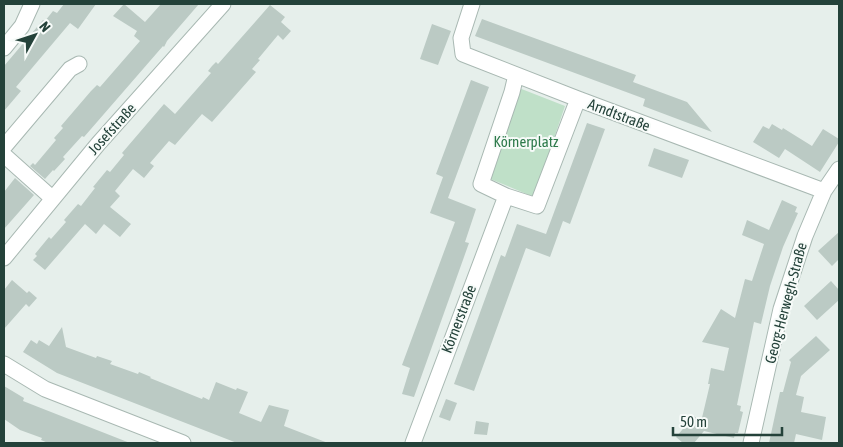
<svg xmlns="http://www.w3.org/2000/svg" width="843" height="447" font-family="'Asap Condensed',sans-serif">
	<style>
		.green { fill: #bfe0c8 }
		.building { fill: #bbcac4 }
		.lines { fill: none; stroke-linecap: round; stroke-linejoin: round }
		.minor-casing { stroke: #a8b8b2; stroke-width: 17 }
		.minor { stroke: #fff; stroke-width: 15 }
		.labels { text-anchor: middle; stroke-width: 4; stroke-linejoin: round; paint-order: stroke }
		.street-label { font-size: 15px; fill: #24423a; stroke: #f7fbf9 }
		.park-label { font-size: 15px; fill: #2d7a4b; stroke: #f7fbf9 }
	</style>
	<rect width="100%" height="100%" fill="#e6efeb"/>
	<path class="green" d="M 519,88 L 565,106 L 534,197 L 488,178 Z"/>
	<path class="building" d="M 64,4 L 96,4 L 78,29 L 70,23 L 16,87 L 21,91 L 4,111 L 4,66 L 43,20 L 45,21 L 53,11 L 57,13 Z
		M 124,4 L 145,22 L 161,4 L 199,4 L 167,41 L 164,47 L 163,46 L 84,137 L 82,136 L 63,157 L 65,159 L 54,171 L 53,170 L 45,179 L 30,166 L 33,163 L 35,165 L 56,140 L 54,138 L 63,128 L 61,126 L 91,91 L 97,85 L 100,87 L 140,41 L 134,36 L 137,31 L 113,16 Z
		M 270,5 L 285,17 L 281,22 L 291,31 L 283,40 L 278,35 L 258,59 L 260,60 L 252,69 L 256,72 L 212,122 L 202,114 L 175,145 L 169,141 L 150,163 L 154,166 L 144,178 L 133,169 L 115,191 L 120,196 L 110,207 L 131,224 L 120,237 L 104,224 L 96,234 L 85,224 L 45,270 L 33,260 L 37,256 L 35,254 L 49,237 L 51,239 L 66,222 L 64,220 L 78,204 L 81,206 L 95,188 L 93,187 L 107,170 L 110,172 L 124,155 L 122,153 L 164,104 L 175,114 L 211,73 L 208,71 L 212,66 L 216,62 L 218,64 Z
		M 482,19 L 636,75 L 633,82 L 687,102 L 712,132 L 643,106 L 645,99 L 475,36 Z
		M 432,24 L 451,31 L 438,65 L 420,59 Z
		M 471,80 L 489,87 L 448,198 L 476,209 L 465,242 L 469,243 L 414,397 L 402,394 L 410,368 L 402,365 L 455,222 L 430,213 L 443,177 L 436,174 Z
		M 587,123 L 605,129 L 570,224 L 563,221 L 550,257 L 526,248 L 474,391 L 454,384 L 501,255 L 505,257 L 517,224 L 546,234 Z
		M 772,124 L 782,130 L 783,128 L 812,146 L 823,129 L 839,139 L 839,142 L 820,172 L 785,149 L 779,158 L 753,142 L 763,126 L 769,129 Z
		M 654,148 L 689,160 L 682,178 L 648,166 Z
		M 15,178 L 34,195 L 4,229 L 4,192 Z
		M 782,200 L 797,207 L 795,212 L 798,213 L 783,247 L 770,286 L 761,324 L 754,322 L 737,405 L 741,406 L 740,411 L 743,412 L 738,433 L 735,433 L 734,438 L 704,431 L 694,443 L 683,443 L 676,437 L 694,416 L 701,422 L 710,384 L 708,384 L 711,368 L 724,371 L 729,348 L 702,342 L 721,309 L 735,318 L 745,279 L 752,281 L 764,244 L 742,235 L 747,220 L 769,230 Z
		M 839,232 L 839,259 L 832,266 L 818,251 Z
		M 12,280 L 27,293 L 29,291 L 37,298 L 29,307 L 26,304 L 4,329 L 4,290 Z
		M 831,281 L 839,290 L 839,300 L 817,320 L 804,306 Z
		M 62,327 L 66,347 L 96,358 L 97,356 L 112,361 L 110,364 L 138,374 L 139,372 L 151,377 L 150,378 L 202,399 L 203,397 L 209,400 L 216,382 L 236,390 L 237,388 L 248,392 L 239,413 L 261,422 L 269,405 L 289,410 L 284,426 L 328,443 L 237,443 L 57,373 L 23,352 L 31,340 L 37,344 L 39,340 L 49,346 Z
		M 816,336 L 830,350 L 801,376 L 796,395 L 804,397 L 801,412 L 826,417 L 822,440 L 796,434 L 794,443 L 769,443 L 780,392 L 783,392 L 791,362 L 789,360 Z
		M 4,386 L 24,398 L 23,401 L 130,443 L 48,443 L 41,440 L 42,438 L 20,430 L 4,419 Z
		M 446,399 L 457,403 L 450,421 L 439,417 Z
		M 476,421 L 489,423 L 487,435 L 474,434 Z"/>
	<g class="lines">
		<g class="minor-casing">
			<path id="minor" d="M 472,4 L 461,38 L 463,54 L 578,99 L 824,191
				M 4,48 L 22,26 L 32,4
				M 4,147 L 70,69 L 79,64
				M 4,155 L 52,198
				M 506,196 L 481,184 L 512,92 L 516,75
				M 4,258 L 98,144 L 223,4
				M 4,364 L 45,389 L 183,443
				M 413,443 L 506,196 L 537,206 L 578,99
				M 751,443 L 781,309 L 805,236 L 824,191 L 839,169"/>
		</g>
		<use href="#minor" class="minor"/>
	</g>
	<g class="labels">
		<g class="street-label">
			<text transform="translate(619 115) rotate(21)" y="5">Arndtstraße</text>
			<text transform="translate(112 129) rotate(-48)" y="5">Josefstraße</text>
			<text transform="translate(786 303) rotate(-75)" y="5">Georg-Herwegh-Straße</text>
			<text transform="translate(459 319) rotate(-69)" y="5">Körnerstraße</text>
		</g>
		<g class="park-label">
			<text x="526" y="147">Körnerplatz</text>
		</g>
	</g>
	<rect width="843" height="447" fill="none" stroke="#24423a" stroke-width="10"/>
	<g transform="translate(35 35) rotate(50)" stroke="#f7fbf9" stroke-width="4" paint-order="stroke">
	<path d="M0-4L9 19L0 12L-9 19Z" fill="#24423a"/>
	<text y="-8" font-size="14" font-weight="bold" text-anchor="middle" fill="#24423a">N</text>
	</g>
	<path d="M673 427v8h109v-8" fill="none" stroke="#24423a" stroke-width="2.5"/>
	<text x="680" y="427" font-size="15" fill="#24423a" stroke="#f7fbf9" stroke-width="4" paint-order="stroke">50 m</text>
</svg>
